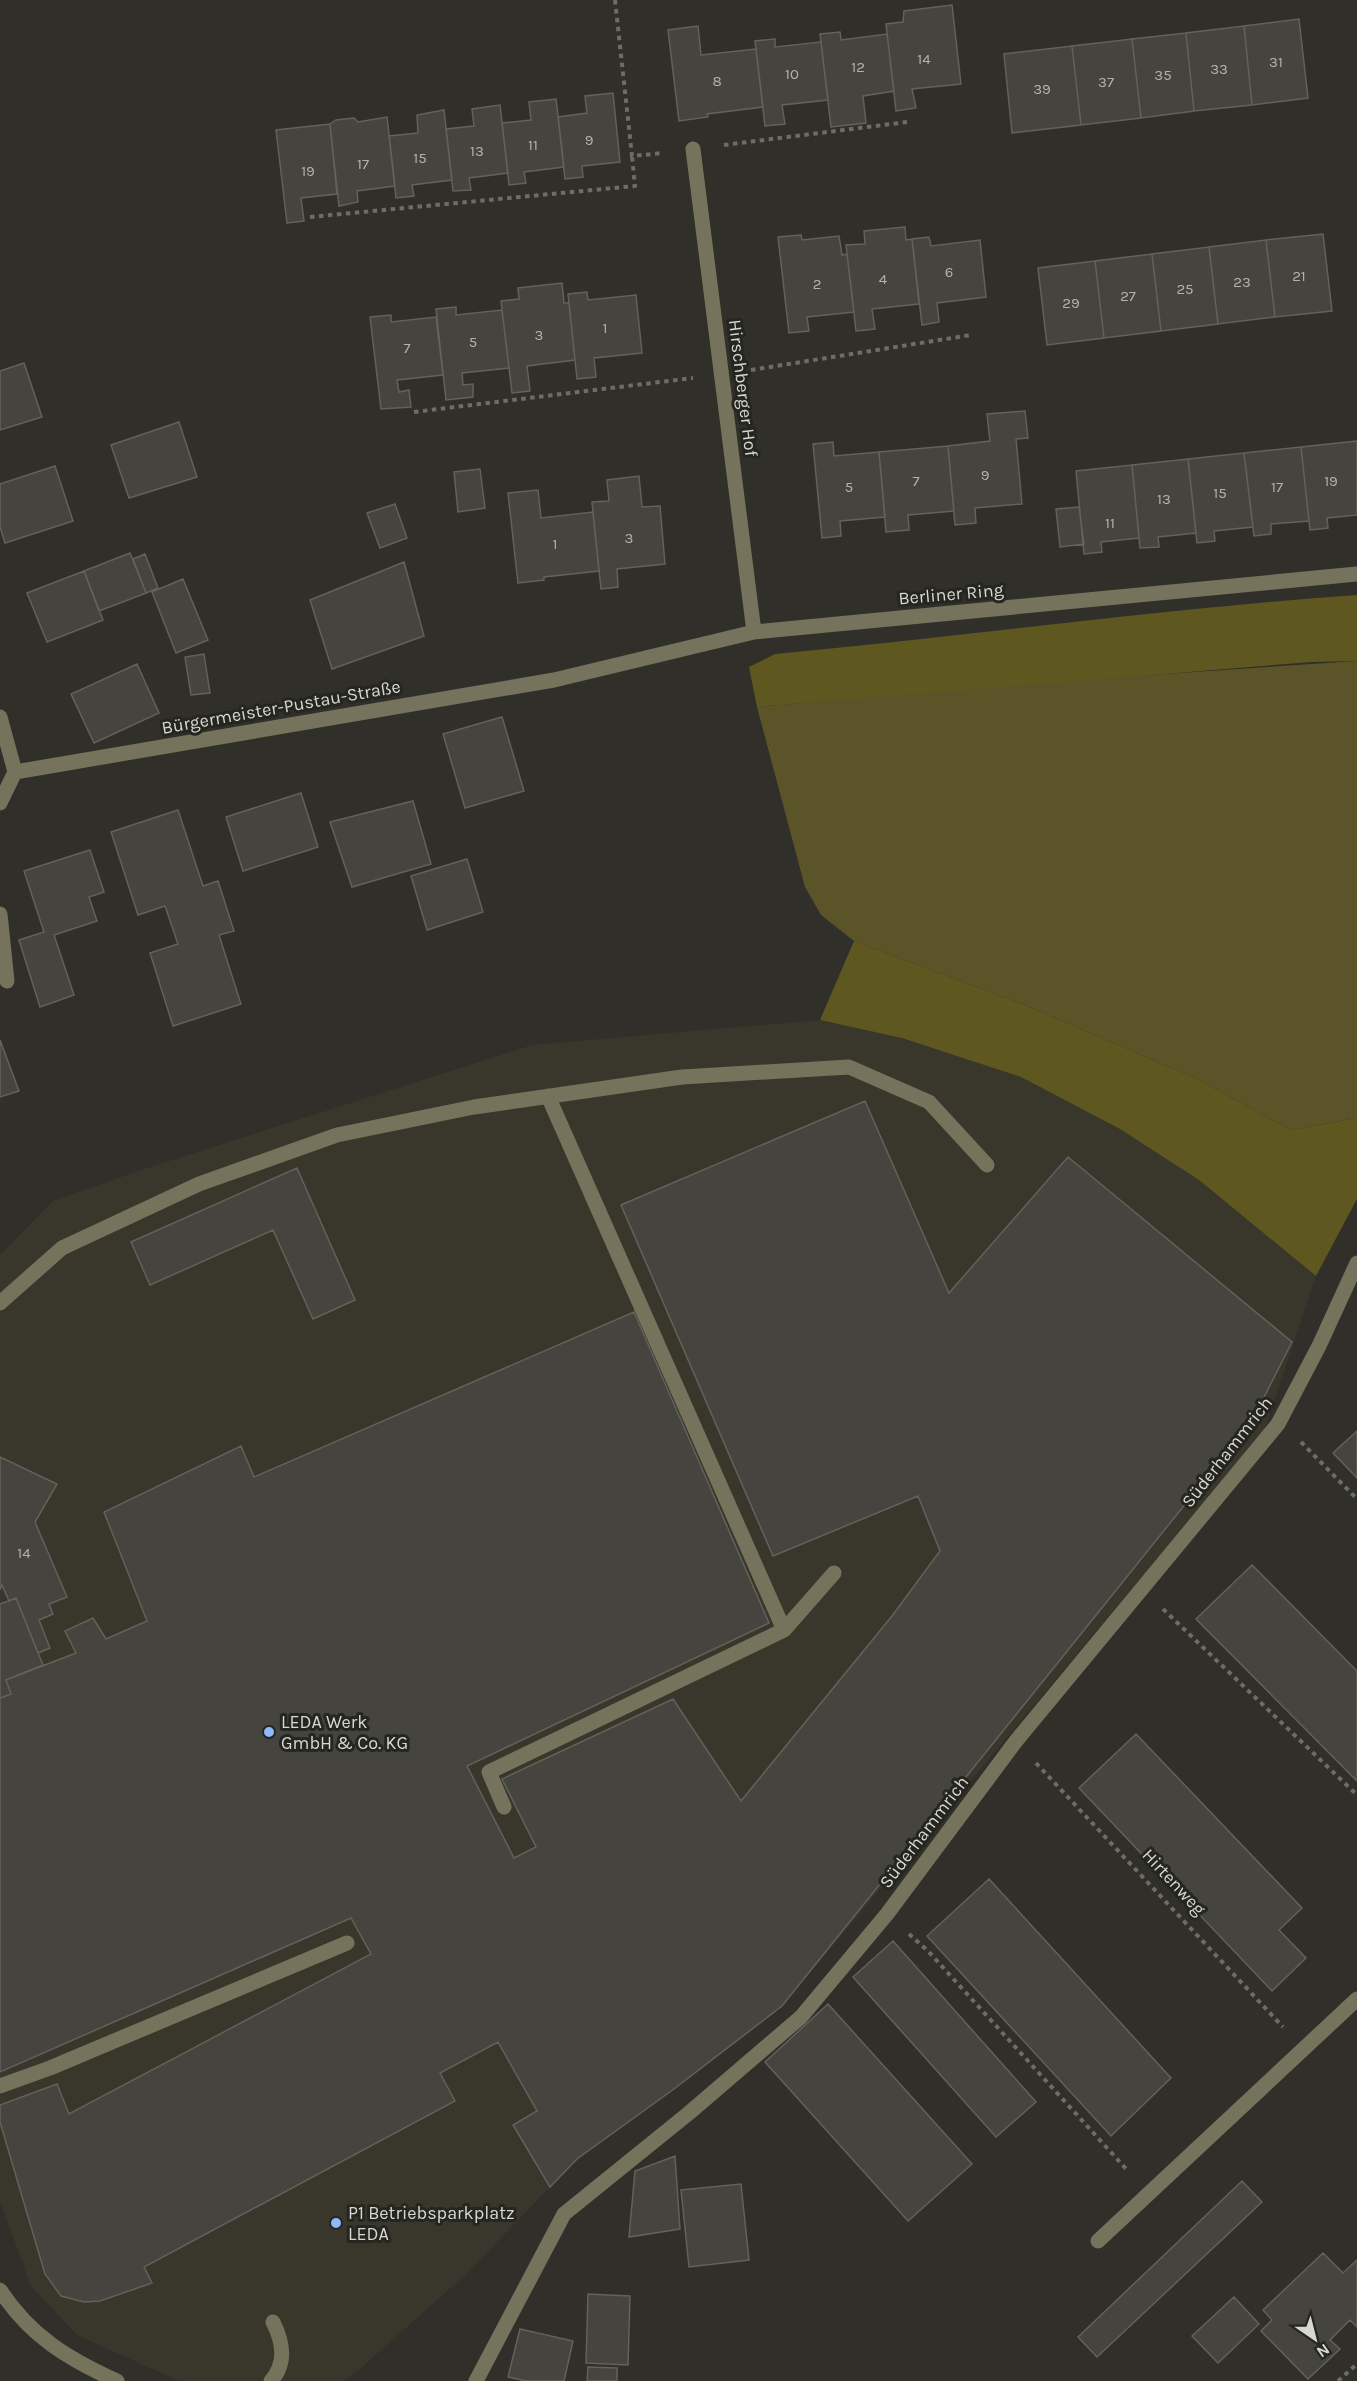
<svg xmlns="http://www.w3.org/2000/svg" width="1357" height="2381" font-family="Karla,sans-serif">
	<style>
		.built { fill: #39372b }
		.green { fill: #5a5428 }
		.forest { fill: #5f5720 }
		.building { fill: #45443e; stroke: #62615b; stroke-width: 1.5 }
		.lines { fill: none; stroke-linecap: round; stroke-linejoin: round }
		.path { stroke: #6d6d68; stroke-width: 4; stroke-dasharray: 4.5 4.5; stroke-linecap: butt }
		.minor { stroke: #76735c; stroke-width: 15 }
		.poi-dot { fill: #91b8fd; stroke: #262620; stroke-width: 2 }
		.labels { text-anchor: middle; stroke-width: 6; stroke-linejoin: round; paint-order: stroke }
		.number-label { font-size: 15px; fill: #b2b2ae }
		.street-label { font-size: 18px; fill: #d7d7d3; stroke: #262620 }
		.poi-label { font-size: 18px; fill: #d7d7d3; stroke: #262620; text-anchor: start }
	</style>
	<rect width="100%" height="100%" fill="#302f2a"/>
	<path class="built" d="M 820,1020 L 902,1037 L 1021,1077 L 1120,1129 L 1199,1180 L 1316,1276 L 1264,1431 L 782,2006 L 674,2089 L 577,2159 L 465,2275 L 360,2369 L 343,2381 L 179,2381 L 77,2335 L 31,2286 L 0,2202 L 0,1255 L 53,1201 L 141,1170 L 532,1045 Z"/>
	<path class="green" d="M 1357,661 L 1357,1118 L 1291,1130 L 1197,1079 L 1025,1005 L 854,941 L 821,915 L 805,887 L 757,707 L 1030,683 Z"/>
	<path class="forest" d="M 1357,595 L 1357,661 L 1311,662 L 757,707 L 749,667 L 775,654 C 969,636 1162,609 1357,595 Z
		M 854,941 L 1025,1005 L 1197,1079 L 1291,1130 L 1357,1118 L 1357,1199 L 1316,1276 L 1199,1180 L 1120,1129 L 1021,1077 L 902,1038 L 820,1020 Z"/>
	<path class="building" d="M 952,5 L 961,84 L 912,89 L 916,108 L 896,111 L 886,24 L 903,22 L 904,11 Z
		M 1299,19 L 1308,98 L 1252,105 L 1244,26 Z
		M 698,26 L 701,55 L 756,49 L 763,107 L 707,114 L 708,117 L 679,121 L 668,30 Z
		M 1244,26 L 1252,105 L 1194,111 L 1186,33 Z
		M 840,32 L 841,40 L 887,34 L 894,91 L 863,96 L 866,123 L 831,127 L 820,34 Z
		M 1186,33 L 1194,111 L 1141,118 L 1132,39 Z
		M 775,39 L 775,47 L 821,42 L 828,100 L 782,105 L 785,124 L 765,126 L 755,41 Z
		M 1132,39 L 1141,118 L 1081,125 L 1072,46 Z
		M 1072,46 L 1081,125 L 1012,133 L 1004,54 Z
		M 613,93 L 620,162 L 582,166 L 583,177 L 565,179 L 558,117 L 587,113 L 585,96 Z
		M 556,99 L 564,167 L 524,172 L 526,183 L 509,185 L 502,123 L 531,120 L 529,102 Z
		M 500,105 L 508,173 L 469,178 L 471,190 L 453,191 L 446,129 L 474,126 L 472,109 Z
		M 444,110 L 452,180 L 412,185 L 414,196 L 396,198 L 389,136 L 418,133 L 417,115 Z
		M 387,117 L 395,186 L 357,191 L 358,202 L 339,206 L 330,124 L 336,120 L 354,118 L 358,122 Z
		M 330,124 L 337,194 L 301,198 L 304,221 L 287,223 L 276,130 Z
		M 905,227 L 906,240 L 912,239 L 919,304 L 872,309 L 875,329 L 856,331 L 846,245 L 865,244 L 864,231 Z
		M 1323,234 L 1332,311 L 1275,317 L 1266,240 Z
		M 801,235 L 802,240 L 839,236 L 842,255 L 847,254 L 854,312 L 807,317 L 809,331 L 789,333 L 778,237 Z
		M 929,237 L 931,246 L 980,240 L 986,297 L 937,303 L 939,322 L 922,325 L 912,239 Z
		M 1266,240 L 1275,317 L 1218,324 L 1209,247 Z
		M 1209,247 L 1218,324 L 1161,331 L 1152,254 Z
		M 1152,254 L 1161,331 L 1104,338 L 1095,261 Z
		M 1095,261 L 1104,338 L 1047,345 L 1038,268 Z
		M 562,283 L 564,303 L 569,303 L 575,360 L 527,366 L 530,391 L 512,393 L 501,301 L 519,299 L 518,288 Z
		M 587,292 L 588,300 L 636,295 L 642,353 L 594,358 L 596,377 L 577,379 L 568,294 Z
		M 456,307 L 456,315 L 502,310 L 509,368 L 462,373 L 463,385 L 473,384 L 473,397 L 446,400 L 436,309 Z
		M 391,315 L 391,322 L 436,317 L 443,375 L 397,380 L 399,392 L 409,390 L 411,407 L 381,409 L 370,317 Z
		M 24,363 L 42,417 L 0,430 L 0,371 Z
		M 1025,411 L 1028,438 L 1016,439 L 1022,504 L 975,508 L 976,523 L 955,525 L 948,446 L 990,441 L 987,414 Z
		M 179,422 L 197,477 L 129,498 L 111,445 Z
		M 1357,441 L 1357,515 L 1327,518 L 1328,528 L 1310,530 L 1301,447 Z
		M 833,442 L 834,456 L 879,452 L 885,517 L 840,521 L 841,536 L 822,538 L 813,444 Z
		M 948,446 L 954,511 L 908,515 L 909,530 L 886,532 L 879,452 Z
		M 1301,447 L 1309,521 L 1271,524 L 1271,534 L 1254,536 L 1244,453 Z
		M 1244,453 L 1253,527 L 1214,531 L 1215,541 L 1197,543 L 1188,459 Z
		M 1188,459 L 1196,533 L 1158,537 L 1159,547 L 1140,548 L 1132,465 Z
		M 1132,465 L 1139,538 L 1101,542 L 1102,552 L 1084,554 L 1076,471 Z
		M 55,466 L 73,521 L 5,543 L 0,527 L 0,484 Z
		M 480,469 L 485,508 L 458,512 L 454,472 Z
		M 639,476 L 642,507 L 660,506 L 665,564 L 617,569 L 618,587 L 601,589 L 592,502 L 609,501 L 607,480 Z
		M 538,490 L 541,518 L 593,512 L 599,571 L 544,577 L 544,580 L 518,583 L 508,493 Z
		M 395,504 L 407,538 L 380,548 L 367,513 Z
		M 1079,507 L 1084,544 L 1060,547 L 1056,509 Z
		M 130,553 L 146,593 L 99,611 L 84,571 Z
		M 145,554 L 158,588 L 146,593 L 133,559 Z
		M 404,562 L 424,636 L 332,669 L 310,600 Z
		M 84,571 L 103,620 L 47,642 L 27,593 Z
		M 183,579 L 208,640 L 176,653 L 152,592 Z
		M 204,654 L 210,693 L 191,695 L 185,657 Z
		M 137,664 L 159,713 L 94,743 L 71,694 Z
		M 502,717 L 524,791 L 465,808 L 443,734 Z
		M 301,793 L 318,847 L 243,871 L 226,817 Z
		M 413,801 L 431,864 L 352,887 L 330,822 Z
		M 178,810 L 203,886 L 218,881 L 234,931 L 219,935 L 241,1004 L 173,1026 L 150,953 L 178,944 L 165,906 L 138,915 L 111,832 Z
		M 90,850 L 104,892 L 89,897 L 97,921 L 54,935 L 74,995 L 40,1007 L 19,940 L 44,932 L 24,871 Z
		M 467,859 L 483,912 L 427,930 L 411,876 Z
		M 0,1040 L 19,1091 L 0,1097 Z
		M 865,1101 L 949,1293 L 1068,1157 L 1292,1342 L 1252,1421 L 782,2006 L 674,2089 L 577,2159 L 550,2187 L 513,2125 L 537,2111 L 498,2042 L 440,2073 L 455,2101 L 144,2267 L 152,2283 L 100,2301 L 84,2302 L 61,2296 L 45,2274 L 0,2122 L 0,2105 L 57,2084 L 69,2114 L 371,1954 L 351,1918 L 0,2072 L 0,1698 L 11,1694 L 6,1680 L 76,1653 L 65,1631 L 93,1618 L 106,1639 L 147,1621 L 104,1512 L 241,1446 L 254,1477 L 634,1312 L 769,1623 L 467,1766 L 514,1858 L 536,1847 L 502,1779 L 673,1699 L 741,1801 L 892,1616 L 940,1551 L 918,1496 L 773,1556 L 621,1205 Z
		M 297,1168 L 355,1300 L 313,1319 L 273,1230 L 150,1285 L 131,1242 Z
		M 1357,1431 L 1357,1478 L 1333,1453 Z
		M 0,1457 L 57,1484 L 35,1522 L 67,1597 L 49,1604 L 53,1614 L 39,1620 L 50,1648 L 38,1653 L 16,1598 L 9,1601 L 2,1585 L 0,1590 Z
		M 1252,1565 L 1357,1671 L 1357,1781 L 1196,1619 Z
		M 16,1598 L 43,1665 L 6,1680 L 11,1694 L 0,1698 L 0,1604 Z
		M 1136,1734 L 1302,1908 L 1279,1930 L 1306,1958 L 1272,1991 L 1079,1788 Z
		M 989,1879 L 1171,2078 L 1111,2136 L 927,1936 Z
		M 893,1941 L 1036,2102 L 996,2137 L 853,1977 Z
		M 828,2004 L 972,2164 L 908,2221 L 765,2062 Z
		M 675,2156 L 680,2229 L 629,2237 L 635,2171 Z
		M 1242,2181 L 1262,2202 L 1097,2357 L 1078,2337 Z
		M 741,2184 L 749,2260 L 689,2267 L 681,2190 Z
		M 1323,2253 L 1343,2273 L 1357,2260 L 1357,2327 L 1350,2320 L 1330,2340 L 1340,2349 L 1308,2379 L 1261,2331 L 1272,2320 L 1263,2310 Z
		M 588,2294 L 630,2296 L 628,2365 L 586,2363 Z
		M 1234,2297 L 1259,2324 L 1218,2363 L 1192,2336 Z
		M 520,2329 L 573,2341 L 564,2381 L 526,2381 L 508,2377 Z
		M 588,2367 L 617,2368 L 617,2381 L 587,2381 Z"/>
	<g class="lines">
		<path class="path" d="M 615,0 L 632,156 L 663,153
			M 724,145 L 907,122
			M 310,217 L 635,186 L 632,156
			M 751,370 L 971,335
			M 414,412 L 693,378
			M 1301,1442 L 1357,1499
			M 1163,1609 L 1357,1795
			M 1036,1763 L 1283,2027
			M 909,1934 L 928,1951 L 1128,2171
			M 1338,2381 L 1357,2364"/>
		<path class="minor" d="M 693,149 L 754,632
			M 0,717 L 15,772 L 554,680 L 754,632 L 1357,574
			M 0,803 L 15,772
			M 0,914 L 7,981
			M 548,1096 L 784,1630 L 834,1573
			M 0,1303 L 62,1248 L 199,1184 L 337,1135 L 474,1107 L 682,1077 L 849,1067 L 929,1102 L 987,1165
			M 504,1807 L 489,1772 L 784,1630
			M 0,2086 L 50,2068 L 347,1943
			M 1098,2241 L 1357,1999
			M 0,2290 C 30,2336 68,2359 117,2381
			M 271,2381 C 287,2363 283,2342 273,2322
			M 476,2381 L 564,2214 L 689,2113 L 801,2017 L 887,1914 L 1016,1741 L 1278,1424 L 1319,1346 L 1357,1263"/>
	</g>
	<g class="poi-dot">
		<circle cx="269" cy="1732" r="6"/>
		<circle cx="336" cy="2223" r="6"/>
	</g>
	<g class="labels">
		<g class="number-label">
			<text x="924" y="64">14</text>
			<text x="1276" y="67">31</text>
			<text x="858" y="72">12</text>
			<text x="1219" y="74">33</text>
			<text x="792" y="79">10</text>
			<text x="1163" y="80">35</text>
			<text x="717" y="86">8</text>
			<text x="1106" y="87">37</text>
			<text x="1042" y="94">39</text>
			<text x="589" y="145">9</text>
			<text x="533" y="150">11</text>
			<text x="477" y="156">13</text>
			<text x="420" y="163">15</text>
			<text x="363" y="169">17</text>
			<text x="308" y="176">19</text>
			<text x="949" y="277">6</text>
			<text x="1299" y="281">21</text>
			<text x="883" y="284">4</text>
			<text x="1242" y="287">23</text>
			<text x="817" y="289">2</text>
			<text x="1185" y="294">25</text>
			<text x="1128" y="301">27</text>
			<text x="1071" y="308">29</text>
			<text x="605" y="333">1</text>
			<text x="539" y="340">3</text>
			<text x="473" y="347">5</text>
			<text x="407" y="353">7</text>
			<text x="985" y="480">9</text>
			<text x="916" y="486">7</text>
			<text x="1331" y="486">19</text>
			<text x="849" y="492">5</text>
			<text x="1277" y="492">17</text>
			<text x="1220" y="498">15</text>
			<text x="1164" y="504">13</text>
			<text x="1110" y="528">11</text>
			<text x="629" y="543">3</text>
			<text x="555" y="549">1</text>
			<text x="24" y="1558">14</text>
		</g>
		<g class="street-label">
			<text transform="translate(743 388) rotate(83)" y="6">Hirschberger Hof</text>
			<text transform="translate(951 594) rotate(-5)" y="6">Berliner Ring</text>
			<text transform="translate(281 707) rotate(-10)" y="6">Bürgermeister-Pustau-Straße</text>
			<text transform="translate(1227 1452) rotate(-52)" y="6">Süderhammrich</text>
			<text transform="translate(924 1832) rotate(-53)" y="6">Süderhammrich</text>
			<text transform="translate(1174 1882) rotate(47)" y="6">Hirtenweg</text>
		</g>
		<g class="poi-label">
			<text x="281" y="1728">LEDA Werk<tspan x="281" dy="21">GmbH &amp; Co. KG</tspan></text>
			<text x="348" y="2219">P1 Betriebsparkplatz<tspan x="348" dy="21">LEDA</tspan></text>
		</g>
	</g>
	<g transform="translate(1315 2339) rotate(145)" stroke="#262620" stroke-width="4.5" paint-order="stroke">
	<path d="M0-4.5L10 22L0 15L-10 22Z" fill="#d7d7d3"/>
	<text y="-9" font-size="16" font-weight="bold" text-anchor="middle" fill="#d7d7d3">N</text>
	</g>
</svg>
